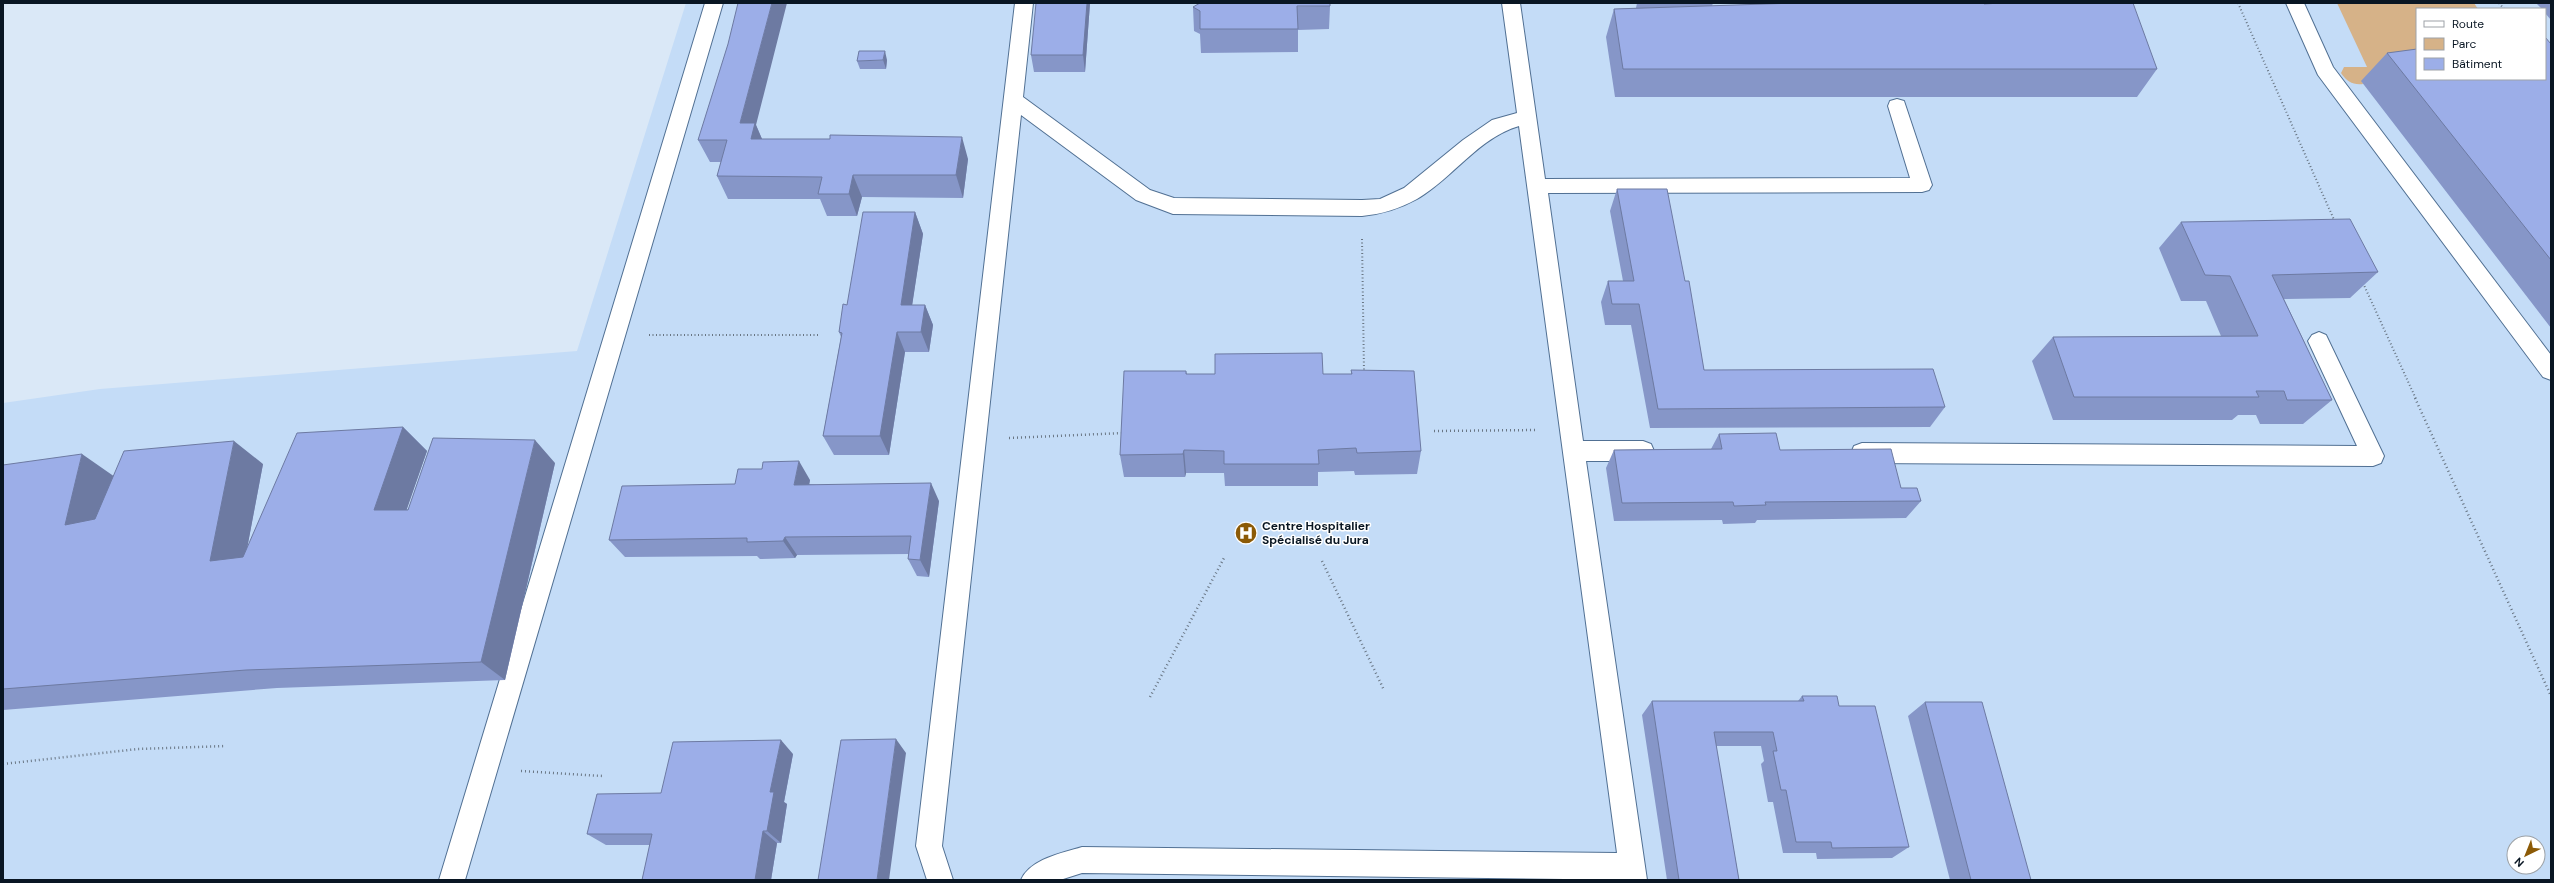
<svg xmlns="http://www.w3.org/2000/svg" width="2554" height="883" font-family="'DM Sans',sans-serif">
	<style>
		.built { fill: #c4dcf7; fill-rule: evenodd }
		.green { fill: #d6b288 }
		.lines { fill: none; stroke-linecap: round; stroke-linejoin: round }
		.minor-casing { stroke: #517093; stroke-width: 2 }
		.path-far1 { stroke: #697684; stroke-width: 2; stroke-dasharray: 1 2.5; stroke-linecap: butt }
		.path { stroke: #697684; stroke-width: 2.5; stroke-dasharray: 1 3; stroke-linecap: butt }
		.minor { fill: #fff; fill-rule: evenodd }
		.wall { fill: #8696c8 }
		.shaded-wall { fill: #6d7aa2 }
		.building { fill: #9caee8; stroke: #6d7aa2 }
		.labels { text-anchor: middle; stroke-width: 3; stroke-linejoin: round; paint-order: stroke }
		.poi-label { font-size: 12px; font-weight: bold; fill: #091623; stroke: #fff; text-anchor: start }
	</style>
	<rect width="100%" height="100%" fill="#dae8f7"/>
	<path class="built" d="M 686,3 L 2551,3 L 2551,880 L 3,880 L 3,403 L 100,389 L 577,351 ZM 2417,9 L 2545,9 L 2545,79 L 2417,79 ZM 2514,843 L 2538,843 L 2538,867 L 2514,867 Z"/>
	<path class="green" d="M 2337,3 L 2474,3 L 2478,9 L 2417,9 L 2417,74 L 2362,81 L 2363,84 C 2353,85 2347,82 2341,73 L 2344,67 L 2367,67 Z"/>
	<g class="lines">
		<g class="minor-casing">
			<path id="minor" d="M 705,3 L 723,3 L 465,880 L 439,880 Z
				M 1015,3 L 1033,3 L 1023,97 L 1150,190 L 1174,198 L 1362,200 L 1380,199 L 1404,188 L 1463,140 L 1492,120 L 1517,113 L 1502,3 L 1520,3 L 1545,179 L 1910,178 L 1888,106 L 1890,101 L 1897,99 L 1904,101 L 1932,185 L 1929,190 L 1922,192 L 1548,193 L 1583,441 L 1643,441 L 1651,444 L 1654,451 L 1651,458 L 1643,461 L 1586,461 L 1647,880 L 1082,873 L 1060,880 L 1021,880 C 1030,859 1062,853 1082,847 L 1617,853 L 1519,126 C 1478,138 1453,178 1417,199 C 1399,209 1382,214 1362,216 L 1173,214 L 1136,200 L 1021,115 L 942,846 L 953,880 L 927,880 L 916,846 Z
				M 2286,3 L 2304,3 L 2333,67 L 2551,355 L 2551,380 L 2543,377 L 2318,75 Z
				M 2319,332 L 2326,335 L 2384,456 L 2381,463 L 2373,466 L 1862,463 L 1854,460 L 1851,453 L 1854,446 L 1862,443 L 2357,446 L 2308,341 L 2312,335 Z"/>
		</g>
		<path class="path-far1" d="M 2238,3 L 2335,222
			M 2499,3 L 2504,9
			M 1362,239 L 1364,372
			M 2363,283 L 2416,399
			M 649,335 L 819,335"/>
		<path class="path" d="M 2415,398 L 2551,696
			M 1434,431 L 1537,430
			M 1009,438 L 1124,433
			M 1322,561 L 1384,690
			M 1150,697 L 1224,558
			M 3,764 L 138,749 L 226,746
			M 521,771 L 603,776"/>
		<use href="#minor" class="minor"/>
	</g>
	<path class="wall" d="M 1090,3 L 1085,72 L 1034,72 L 1031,55 Z
		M 1637,3 L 1713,3 L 1712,6 L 1786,3 L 1984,3 L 2157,69 L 2137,97 L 1615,97 L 1606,37 L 1614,9 L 1636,8 Z
		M 2536,3 L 2551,3 L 2551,20 L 2545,13 L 2545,9 L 2542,9 Z
		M 1330,6 L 1329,29 L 1298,30 L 1298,52 L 1201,53 L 1200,34 L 1194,31 L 1193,7 Z
		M 2551,44 L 2551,328 L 2361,81 L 2387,53 Z
		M 887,60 L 886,69 L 860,69 L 857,61 Z
		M 756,125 L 762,139 L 968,159 L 963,198 L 862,197 L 857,216 L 827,216 L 820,199 L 728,199 L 717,176 L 721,162 L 710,162 L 698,140 Z
		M 1617,189 L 1685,281 L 1704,370 L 1945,407 L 1930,427 L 1650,428 L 1631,325 L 1605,325 L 1601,302 L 1608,281 L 1623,281 L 1610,211 Z
		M 915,212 L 923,234 L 912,305 L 925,305 L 933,325 L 929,352 L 905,352 L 889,455 L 834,455 L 823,436 L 841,337 L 839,332 L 847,305 Z
		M 2181,222 L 2378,272 L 2350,298 L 2284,299 L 2332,400 L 2303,424 L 2260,424 L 2256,415 L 2238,415 L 2232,420 L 2053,420 L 2032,361 L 2053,337 L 2221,336 L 2206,301 L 2181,301 L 2159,248 Z
		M 1351,370 L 1421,451 L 1417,474 L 1355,475 L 1354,471 L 1318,472 L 1318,486 L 1225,486 L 1224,473 L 1186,473 L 1185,477 L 1124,477 L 1120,455 L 1186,371 L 1187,374 L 1351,374 Z
		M 403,427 L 427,451 L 406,510 L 555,463 L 505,680 L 277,688 L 3,710 L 3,465 L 113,476 L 263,464 L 247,548 Z
		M 1719,434 L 1780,450 L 1901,488 L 1921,501 L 1906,518 L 1757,520 L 1755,523 L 1723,524 L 1722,520 L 1614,521 L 1606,468 L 1614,450 L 1711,449 Z
		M 810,480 L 809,484 L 939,501 L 929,577 L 917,576 L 908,559 L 909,554 L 797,555 L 795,558 L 760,559 L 757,556 L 625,557 L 609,540 Z
		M 1802,696 L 1839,706 L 1909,847 L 1892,858 L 1817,859 L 1816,853 L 1783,853 L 1773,802 L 1768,802 L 1761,764 L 1764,761 L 1761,746 L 1716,746 L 1739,880 L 1667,880 L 1642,715 L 1652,701 L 1798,701 Z
		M 1925,702 L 2031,880 L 1950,880 L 1908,716 Z
		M 793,754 L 784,802 L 787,804 L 781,843 L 777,843 L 771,880 L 642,880 L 650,845 L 606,845 L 587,834 L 661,793 Z"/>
	<path class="shaded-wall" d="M 772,3 L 787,3 L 756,125 L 765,146 L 762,161 L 740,123 Z
		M 1087,3 L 1090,3 L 1085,72 L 1083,55 Z
		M 885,51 L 887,60 L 886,69 L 883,60 Z
		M 962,137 L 968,159 L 963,198 L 956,175 Z
		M 853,175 L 862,197 L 857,216 L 849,194 Z
		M 915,212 L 923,234 L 909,326 L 901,305 Z
		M 925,305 L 933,325 L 929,352 L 921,332 Z
		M 897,332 L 905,352 L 889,455 L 880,436 Z
		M 403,427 L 427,451 L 399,532 L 374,510 Z
		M 535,440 L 555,463 L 505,680 L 481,662 Z
		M 234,441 L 263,464 L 241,581 L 210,561 Z
		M 1184,450 L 1186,473 L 1185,477 L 1183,454 Z
		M 82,454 L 115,477 L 99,546 L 65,525 Z
		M 799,461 L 810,480 L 806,503 L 794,485 Z
		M 931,483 L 939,501 L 929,577 L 920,560 Z
		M 785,537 L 797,555 L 795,558 L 783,541 Z
		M 896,739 L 906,753 L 889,880 L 877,880 Z
		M 781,740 L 793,754 L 784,802 L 787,804 L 781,843 L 767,831 L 770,792 Z
		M 763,831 L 777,843 L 771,880 L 755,880 Z"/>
	<path class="building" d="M 738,3 L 772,3 L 740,123 L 755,123 L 751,139 L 830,139 L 830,135 L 962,137 L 956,175 L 853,175 L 849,194 L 818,194 L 822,177 L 717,176 L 727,140 L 698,140 L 728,44 Z
		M 1036,3 L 1087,3 L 1083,55 L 1031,55 Z
		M 1200,3 L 1330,3 L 1330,6 L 1297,6 L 1298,29 L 1200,29 L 1200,11 L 1193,7 Z
		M 1796,3 L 1984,3 L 1984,4 L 2001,3 L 2133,3 L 2157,69 L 1623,69 L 1614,9 Z
		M 2545,37 L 2551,44 L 2551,260 L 2387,53 L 2417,49 L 2417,79 L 2545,79 Z
		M 859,51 L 885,51 L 883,60 L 857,61 Z
		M 1617,189 L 1667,189 L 1685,281 L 1689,281 L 1704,370 L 1933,369 L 1945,407 L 1658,409 L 1639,304 L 1612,304 L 1608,281 L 1634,281 Z
		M 863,212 L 915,212 L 901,305 L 925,305 L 921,332 L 897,332 L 880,436 L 823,436 L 842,333 L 839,332 L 843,304 L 847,305 Z
		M 2350,219 L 2378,272 L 2272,275 L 2332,400 L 2287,400 L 2284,391 L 2256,391 L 2259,397 L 2074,397 L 2053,337 L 2258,336 L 2230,276 L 2205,275 L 2181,222 Z
		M 1322,353 L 1323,374 L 1352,374 L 1351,370 L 1414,371 L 1421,451 L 1357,453 L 1356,448 L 1318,450 L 1319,464 L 1224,464 L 1224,451 L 1184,450 L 1183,454 L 1120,455 L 1124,371 L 1186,371 L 1186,374 L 1215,374 L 1215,354 Z
		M 403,427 L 374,510 L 408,510 L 433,438 L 535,440 L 481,662 L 246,670 L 3,689 L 3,465 L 82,454 L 65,525 L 95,519 L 124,451 L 234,441 L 210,561 L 243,557 L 297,433 Z
		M 1776,433 L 1780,450 L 1891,449 L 1901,488 L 1917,488 L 1921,501 L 1765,502 L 1766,505 L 1734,506 L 1733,502 L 1622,503 L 1614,450 L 1722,449 L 1719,434 Z
		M 799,461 L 794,485 L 931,483 L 920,560 L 908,559 L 911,536 L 785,537 L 783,541 L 747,542 L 747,538 L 609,540 L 622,486 L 735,484 L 738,469 L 762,469 L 763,462 Z
		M 1802,696 L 1837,696 L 1839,706 L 1875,706 L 1909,847 L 1832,848 L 1831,842 L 1796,842 L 1786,790 L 1781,790 L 1773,751 L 1777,751 L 1773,732 L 1714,732 L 1739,880 L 1679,880 L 1652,701 L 1804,701 Z
		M 1925,702 L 1982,702 L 2031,880 L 1971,880 Z
		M 896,739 L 877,880 L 818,880 L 841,740 Z
		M 781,740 L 770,792 L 774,792 L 767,831 L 763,831 L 755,880 L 642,880 L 652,834 L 587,834 L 597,794 L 661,793 L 673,742 Z"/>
	<defs>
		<g id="hospital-disc" transform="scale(1.15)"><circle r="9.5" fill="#8c5a06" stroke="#fff"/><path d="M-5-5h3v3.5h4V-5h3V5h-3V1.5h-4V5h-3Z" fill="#fff"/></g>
	</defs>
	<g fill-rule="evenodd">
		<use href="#hospital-disc" x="1246" y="533"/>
	</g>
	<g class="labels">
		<g class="poi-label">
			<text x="1262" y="530">Centre Hospitalier<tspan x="1262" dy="14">Spécialisé du Jura</tspan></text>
		</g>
	</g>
	<rect width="2554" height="883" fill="none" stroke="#091623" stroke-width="8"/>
	<rect x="2416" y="8" width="130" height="72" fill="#ffffff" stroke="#9da2a7"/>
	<rect x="2424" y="21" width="20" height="6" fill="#ffffff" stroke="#9da2a7"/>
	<text x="2452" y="28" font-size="12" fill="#091623">Route</text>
	<rect x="2424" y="38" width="20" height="12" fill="#d6b288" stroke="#9da2a7"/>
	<text x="2452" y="48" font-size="12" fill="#091623">Parc</text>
	<rect x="2424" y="58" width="20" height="12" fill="#9caee8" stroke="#9da2a7"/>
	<text x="2452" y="68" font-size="12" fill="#091623">Bâtiment</text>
	<g transform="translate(2526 855) rotate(223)"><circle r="19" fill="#ffffff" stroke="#9da2a7"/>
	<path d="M0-3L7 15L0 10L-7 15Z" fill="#8c5a06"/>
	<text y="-6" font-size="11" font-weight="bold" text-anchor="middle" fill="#091623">N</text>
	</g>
</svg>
